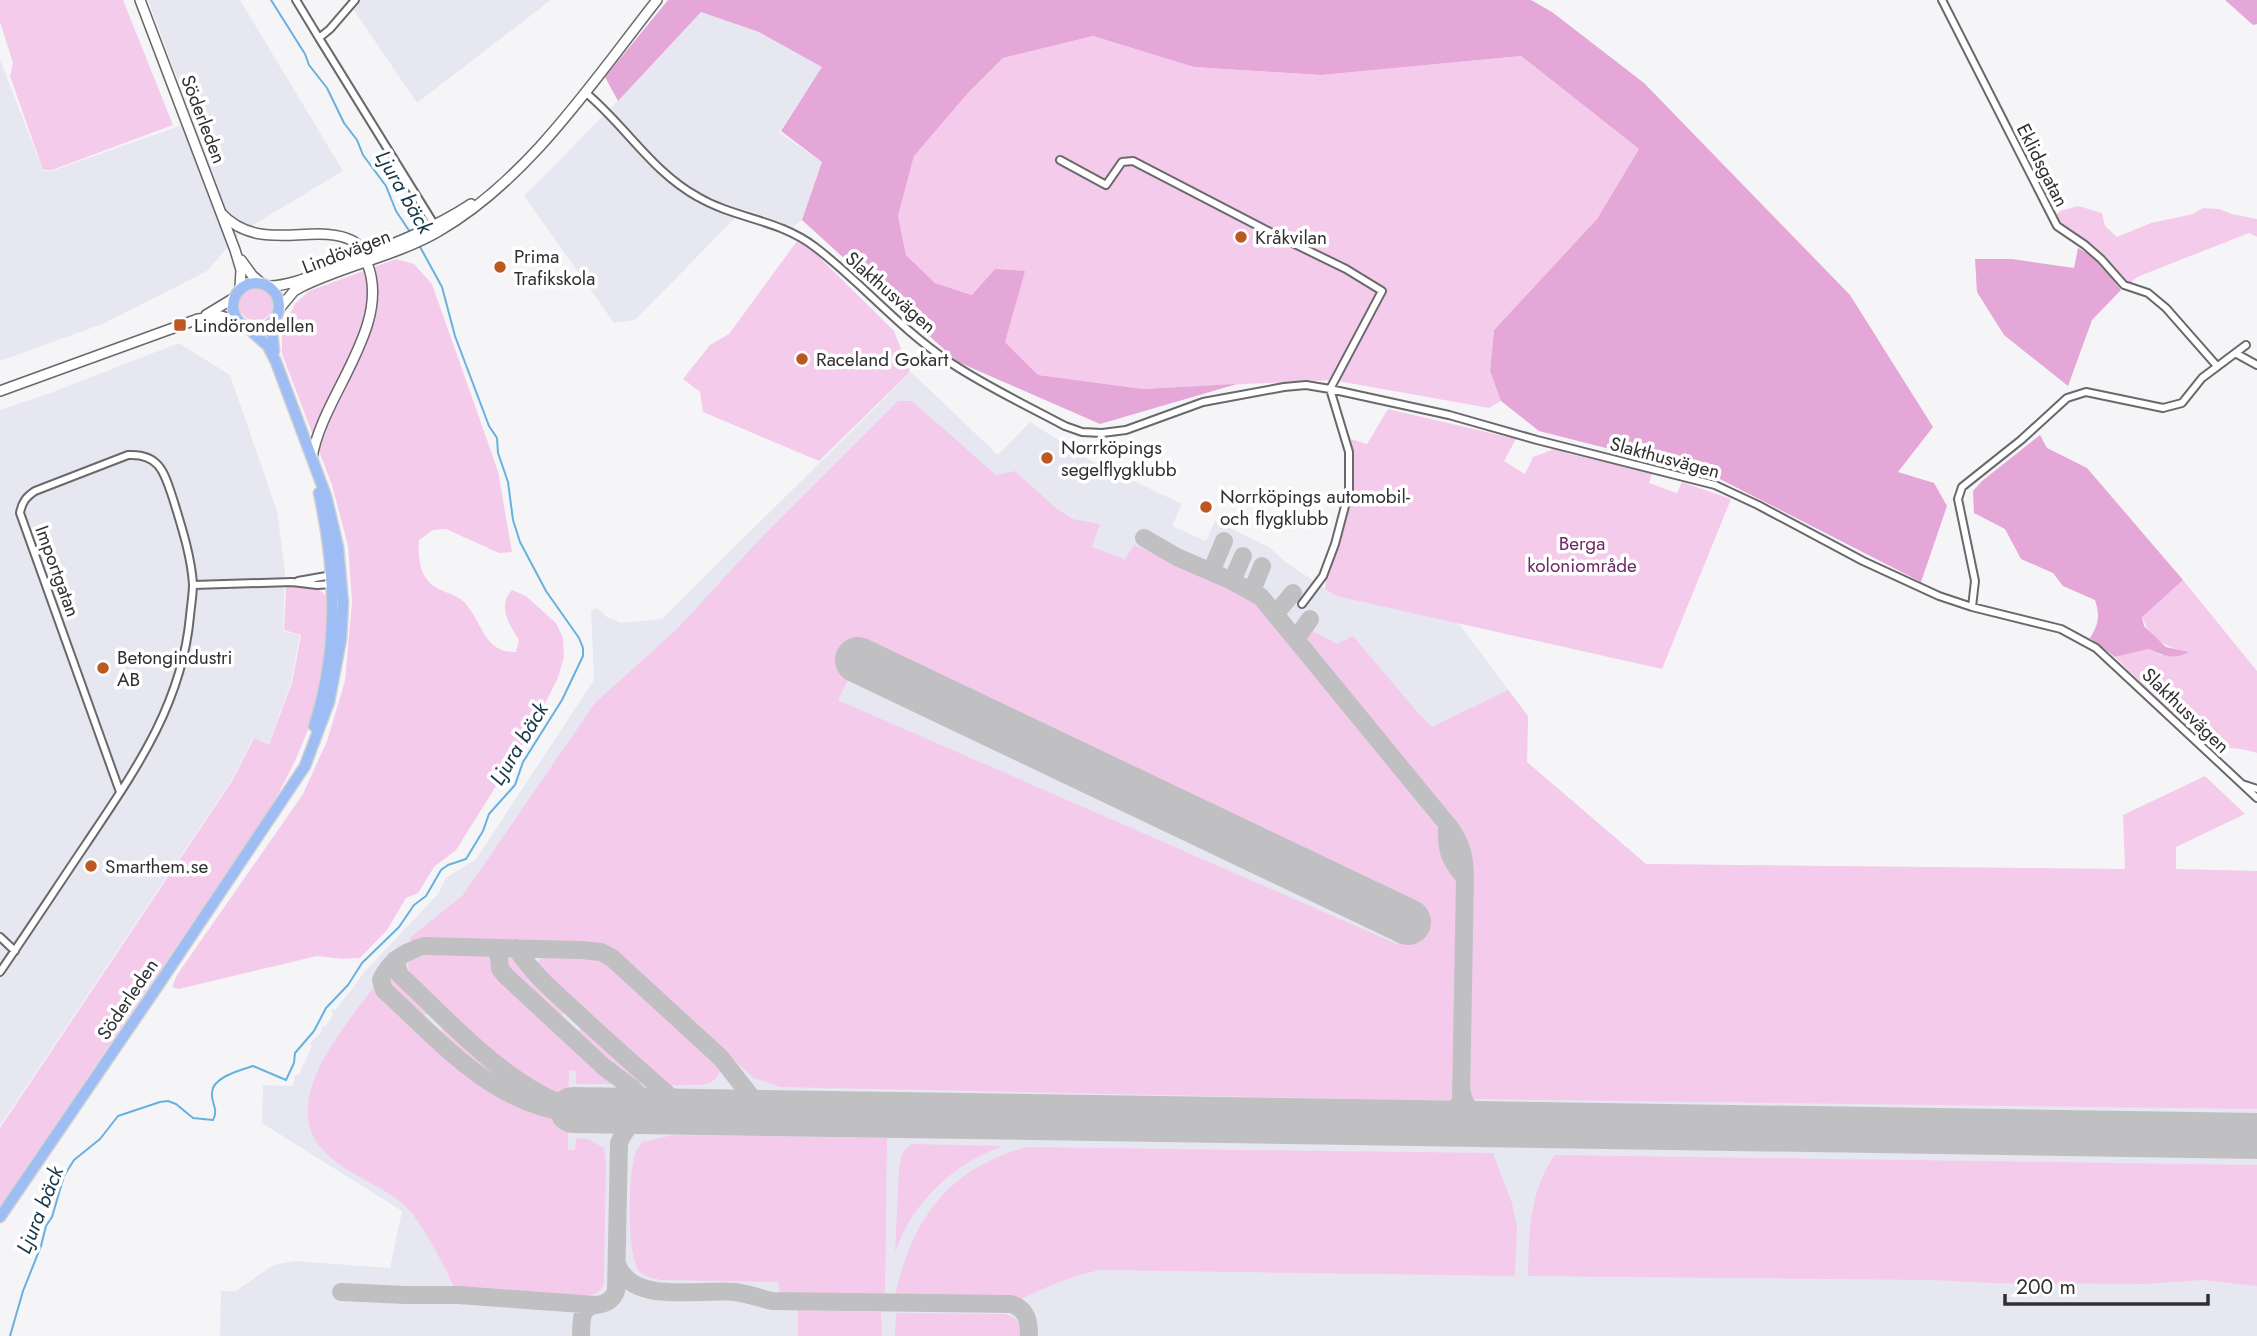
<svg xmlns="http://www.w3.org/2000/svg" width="2257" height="1336" font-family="Jost,sans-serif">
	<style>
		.built { fill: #e7e7f2 }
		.green { fill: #f5cbec; fill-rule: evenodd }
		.forest { fill: #e5a6d8 }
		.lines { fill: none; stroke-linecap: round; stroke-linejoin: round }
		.stream { stroke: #67b1de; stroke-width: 2 }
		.taxiway { stroke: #c0c0c3; stroke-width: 18 }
		.runway { stroke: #c0c0c3; stroke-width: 46 }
		.minor-casing { stroke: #69696c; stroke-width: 10 }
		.secondary-casing { stroke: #69696c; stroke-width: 12 }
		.primary-casing { stroke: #d1d1d2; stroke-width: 13 }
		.minor { stroke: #fff; stroke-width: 6 }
		.secondary { stroke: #fff; stroke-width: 9 }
		.primary { stroke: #9dbdf4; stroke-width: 10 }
		.poi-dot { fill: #bc5920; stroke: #fff; stroke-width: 2.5 }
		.labels { text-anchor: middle; stroke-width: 7; stroke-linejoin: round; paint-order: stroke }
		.street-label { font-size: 19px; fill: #303032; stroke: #fff }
		.poi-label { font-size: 19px; fill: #303032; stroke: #fff; text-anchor: start }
		.park-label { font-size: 19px; fill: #6f2765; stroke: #fff }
		.water-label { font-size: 21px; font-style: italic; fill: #15374a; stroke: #fff }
	</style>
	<rect width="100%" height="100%" fill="#f5f5f8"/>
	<path class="built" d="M 148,0 L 240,0 L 343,171 L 240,233 L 207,271 L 105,323 L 0,361 L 0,59 L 43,171 L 52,171 L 193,121 Z
		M 347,0 L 551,0 L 417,103 Z
		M 701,12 L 759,32 L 823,67 L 779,132 L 822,162 L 802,220 L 793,227 L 744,209 L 635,320 L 614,323 L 524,196 L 618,101 Z
		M 179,343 L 230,375 L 277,511 L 285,571 L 283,631 L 300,635 L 291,683 L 269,743 L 253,738 L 231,781 L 0,1126 L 0,410 L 50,393 Z
		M 911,372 L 998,455 L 1030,422 L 1090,460 L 1182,504 L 1172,526 L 1206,541 L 1215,521 L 1269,547 L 1286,562 L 1336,596 L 1458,622 L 1528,716 L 1527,762 L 1646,864 L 2257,871 L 2257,1336 L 220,1336 L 221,1291 L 236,1291 L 273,1265 L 295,1261 L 390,1268 L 402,1211 L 262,1123 L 263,1085 L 293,1086 L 295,1075 L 299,1074 L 312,1046 L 310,1044 L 322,1031 L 321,1027 L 326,1026 L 333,1014 L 331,1012 L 332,1009 L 336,1010 L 365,971 L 438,894 L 446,878 L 476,859 L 594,680 L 591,611 L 597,608 L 607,617 L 620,623 L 662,619 Z"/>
	<path class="green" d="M 0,0 L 123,0 L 173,125 L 52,170 L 43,170 L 10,76 L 13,63 L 0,22 Z
		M 1093,36 L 1194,67 L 1321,75 L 1521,56 L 1639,149 L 1597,219 L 1494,330 L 1490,371 L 1501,401 L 1489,408 L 1332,380 L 1143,389 L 1038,375 L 1005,342 L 995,269 L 973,295 L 935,283 L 906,255 L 898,216 L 914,156 L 968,93 L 1003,58 Z
		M 2078,206 L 2102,213 L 2105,226 L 2117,237 L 2151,223 L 2193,214 L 2203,208 L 2219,209 L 2232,214 L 2257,219 L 2257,237 L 2249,233 L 2137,277 L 2128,285 L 2059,226 L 2054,217 L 2060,211 Z
		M 797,241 L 808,246 L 894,331 L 910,372 L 819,461 L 703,412 L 700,392 L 683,379 L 710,345 L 729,334 Z
		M 396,259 L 414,264 L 432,284 L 498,471 L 512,552 L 499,553 L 446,529 L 433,530 L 419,540 C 418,553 419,572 429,582 C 438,592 454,593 463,601 C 483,620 482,653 516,652 L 519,640 C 509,625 497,605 512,590 L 526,596 L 556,623 L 563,638 L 564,657 L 558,678 L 533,727 L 456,850 L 434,867 L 418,893 L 406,898 L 387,930 L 360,958 L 342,959 L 317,956 L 179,989 L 172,987 L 177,975 L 303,794 L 327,741 L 345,681 L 352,602 L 348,546 L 332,485 L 282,354 L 282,330 L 295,304 L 309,291 Z
		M239 304a17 17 0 1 1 34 0a17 17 0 1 1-34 0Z
		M 898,401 L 912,401 L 996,475 L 1015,471 L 1056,508 L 1072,519 L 1100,524 L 1092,547 L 1125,559 L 1134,545 L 1236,588 L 1260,605 L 1441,832 L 1443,855 L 1460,884 L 1462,969 L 1457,1101 L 780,1087 L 754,1078 L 677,1010 L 632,966 L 597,946 L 426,942 L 408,947 L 411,937 L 463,895 L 595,703 L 677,629 L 758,541 ZM 866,644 L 1415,905 L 1397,944 L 838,700 Z
		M 1388,409 L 1516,439 L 1504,461 L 1525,474 L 1533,457 L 1557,448 L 1570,454 L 1652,473 L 1649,483 L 1677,493 L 1682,482 L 1731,499 L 1662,669 L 1336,596 L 1325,589 L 1326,577 L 1352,484 L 1351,439 L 1367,444 Z
		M 2183,580 L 2257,671 L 2257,753 C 2241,748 2229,747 2213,749 L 2189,731 L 2115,657 L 2149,649 L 2161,655 L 2187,652 C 2166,647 2149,639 2142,616 Z
		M 286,587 C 301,587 322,583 328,601 C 327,632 327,663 319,693 C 309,735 291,772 270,808 L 0,1206 L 0,1128 L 232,781 L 254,738 L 269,744 L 292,683 L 301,635 L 284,630 Z
		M 1313,631 L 1337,644 L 1353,636 L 1418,713 L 1432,727 L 1508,690 L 1528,716 L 1527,762 L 1646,864 L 2125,869 L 2123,815 L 2205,776 L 2245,814 L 2176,847 L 2176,869 L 2257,871 L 2257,1109 L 1470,1099 L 1472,941 L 1472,868 L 1469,849 L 1439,807 L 1316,653 L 1304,641 Z
		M 435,955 L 496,956 L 498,972 L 506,982 L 619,1084 L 576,1084 L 576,1071 L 569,1070 L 568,1102 C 511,1083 457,1019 411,980 L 408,964 L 413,958 Z
		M 550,956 L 596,957 L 610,962 L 722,1064 C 717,1085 708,1085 688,1085 C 678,1085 670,1087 661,1082 L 538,971 L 535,967 L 541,958 Z
		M 509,957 L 512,957 L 562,1005 L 564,1015 C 550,1017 521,987 512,976 C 508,971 507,966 506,960 Z
		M 393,976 L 396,976 L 425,1003 L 428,1014 L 420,1015 L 395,991 L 390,982 Z
		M 375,985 L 384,990 L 484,1085 L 513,1101 L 540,1111 L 568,1118 L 568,1150 L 575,1150 L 576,1138 L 588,1139 L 604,1148 L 606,1164 L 604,1274 C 604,1281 604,1289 597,1293 C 585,1301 476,1291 455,1290 C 445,1267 423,1223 406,1207 C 382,1184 345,1175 322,1149 C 278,1099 347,1025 375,985 Z
		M 444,1026 L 449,1026 L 455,1030 L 507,1078 L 528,1093 L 555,1107 L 526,1098 L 495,1083 L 446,1039 L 441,1030 Z
		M 585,1028 L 646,1079 L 645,1082 C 639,1083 639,1083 633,1081 C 619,1076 584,1046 578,1033 L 580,1029 Z
		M 673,1135 L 887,1138 L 885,1296 L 780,1293 L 778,1282 L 660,1280 C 654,1278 645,1277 640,1272 C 626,1258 628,1170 636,1152 C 636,1150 641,1144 642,1142 Z
		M 912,1144 L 1003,1146 C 954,1163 911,1203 895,1253 L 899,1168 C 901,1158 902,1149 912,1144 Z
		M 1027,1147 L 1493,1153 L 1512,1203 L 1517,1227 L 1515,1276 L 1100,1270 C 1068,1276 1040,1290 1011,1304 L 1010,1299 L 895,1296 C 912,1218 949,1168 1027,1147 Z
		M 1555,1155 L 2257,1165 L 2257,1286 L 2203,1280 L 2145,1284 L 1992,1283 L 1931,1280 L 1528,1276 C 1529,1233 1529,1191 1555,1155 Z
		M 798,1310 L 881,1312 L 882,1336 L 798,1336 Z
		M 896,1313 L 1005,1314 L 1016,1319 L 1024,1336 L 895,1336 Z"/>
	<path class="forest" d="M 668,0 L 1531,0 L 1552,12 L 1644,83 L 1850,295 L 1933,427 L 1898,472 L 1934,483 L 1947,506 L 1921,582 L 1712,475 L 1539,431 L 1501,401 L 1490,371 L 1494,330 L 1597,219 L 1639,149 L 1521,56 L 1321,75 L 1194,67 L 1093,36 L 1003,58 L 968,93 L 914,156 L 898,216 L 906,255 L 935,283 L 972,295 L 995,269 L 1025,271 L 1005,342 L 1038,375 L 1143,389 L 1237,384 L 1100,424 L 958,362 L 802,220 L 822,162 L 781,131 L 822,67 L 759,32 L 701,12 L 618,101 L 605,77 Z
		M 2225,0 L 2257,0 L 2257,24 L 2253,25 Z
		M 2078,248 L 2096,258 L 2121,290 L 2092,320 L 2068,386 L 2004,335 L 1977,292 L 1975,259 L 2012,259 L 2074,268 Z
		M 2040,435 L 2047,448 L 2087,468 L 2183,580 L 2142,617 L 2144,626 L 2166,647 L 2189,652 C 2174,660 2164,656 2149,649 L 2115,657 L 2090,638 C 2099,624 2100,615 2095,600 L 2063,586 L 2053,573 L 2021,559 L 2005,529 L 1974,513 L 1973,491 L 1982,481 Z"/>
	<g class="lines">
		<path class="stream" d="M 271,0 L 305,54 L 309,65 L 327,88 L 344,123 L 357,140 L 363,155 L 386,186 L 396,211 L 410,232
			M 10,1336 L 23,1291 L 41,1246 L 46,1226 L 52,1217 L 64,1176 L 74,1160 L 100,1139 L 118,1116 L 160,1102 L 168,1101 L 176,1104 L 193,1118 L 213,1120 C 219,1109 211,1104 212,1093 C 212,1077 241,1070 253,1066 L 286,1080 L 294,1063 L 295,1053 L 314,1031 L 326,1008 L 348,985 L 362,963 L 399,927 L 414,905 L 426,896 L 441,870 L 448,865 L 466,859 L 483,831 L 489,814 L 515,785 L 523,762 L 562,700 L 583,656 L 583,648 L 579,638 L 546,591 L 520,542 L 513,520 L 508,482 L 498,453 L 497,438 L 489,426 L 455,336 L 442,287 L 419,245"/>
		<path class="taxiway" d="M 1144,538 L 1177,557 L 1232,581 L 1261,597 L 1451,829 C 1462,845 1465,859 1465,878 L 1461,1100 C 1451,1126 1424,1122 1400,1123
			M 1211,572 L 1224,541
			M 1232,581 L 1243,556
			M 1252,591 L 1262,566
			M 1276,613 L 1293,593
			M 1296,639 L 1310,619
			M 1447,825 C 1446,850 1449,859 1465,878
			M 498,948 L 500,969 L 506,976 L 604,1067 L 632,1088 L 657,1112
			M 516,948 C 532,973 553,991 575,1011 C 612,1046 650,1079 688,1112
			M 395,960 L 400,975 C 447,1019 498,1077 559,1103
			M 1462,1093 C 1468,1125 1505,1123 1530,1125
			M 573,1113 C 494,1106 439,1040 384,990 L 381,980 C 389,961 404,952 424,946 L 581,950 L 601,952 L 612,958 L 721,1058 L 764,1113
			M 617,1264 C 632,1306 700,1288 735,1292 C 748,1294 760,1298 772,1301 L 1011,1304 C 1027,1309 1029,1321 1029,1336
			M 341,1292 L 405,1295 L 458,1295 L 596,1305 C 605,1304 613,1300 616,1291 L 619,1143 C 628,1120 644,1114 668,1112
			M 581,1336 C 582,1323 579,1309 594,1305"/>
		<path class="runway" d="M 858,660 L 1408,922
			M 573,1110 L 2257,1136"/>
		<g class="minor-casing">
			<path id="minor" d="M 296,0 L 319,38
				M 355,0 L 330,29 L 319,38 L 434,224
				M 1942,0 L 2057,226 L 2085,245 L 2101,259 L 2124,285 L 2148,293 L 2166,308 L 2217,366
				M 585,92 C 625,125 652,172 698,197 C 736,219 778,219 815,247 C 861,282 899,328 948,361 C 985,386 1026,405 1065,426 L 1082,432 L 1102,433 L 1126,430 L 1203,402 L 1284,387 L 1306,385 L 1330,389 L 1449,415 L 1537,440 L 1715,485 L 1758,505 L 1863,561 L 1939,596 L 1972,607 L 2061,629 L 2096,648 L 2257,798
				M 1060,160 L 1106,185 L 1122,162 L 1133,161 L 1266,230 L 1346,269 L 1382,291 L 1330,389 L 1349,452 L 1349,491 L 1335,544 L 1323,576 L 1302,604
				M 2237,354 L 2257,365
				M 298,581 L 332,575
				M 193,585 L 292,582 L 317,585 L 334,584
				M 1972,607 L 1975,581 L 1958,499 L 1962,487 L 2021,440 L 2067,398 L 2086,392 L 2163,408 L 2182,403 L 2202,378 L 2246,345
				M 2242,784 L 2257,789
				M 0,937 L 15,951
				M 0,972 C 29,930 57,887 86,844 C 134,772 182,705 190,616 C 191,605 193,594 193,584 C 191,556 182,528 174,502 C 165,475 161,453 128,455 L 35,491 C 26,497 22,502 20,513 L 120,792"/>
		</g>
		<g class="secondary-casing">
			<path id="secondary" d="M 140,0 L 235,250 L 241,270 L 240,288
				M 221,213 C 260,255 315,221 353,241 C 361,246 364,255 367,263 C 393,326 321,397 312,458
				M 241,260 L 252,275 L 261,283
				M 269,286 C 292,286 315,274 337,266 C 383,248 430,231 471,204
				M 279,309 L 294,291 L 301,287 C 345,265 396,256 439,231 C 528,180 594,80 657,0
				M 206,315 L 234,298
				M 0,391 L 198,319 L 221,316 L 238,321"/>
		</g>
		<g class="primary-casing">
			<path id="primary" d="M233 306a23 23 0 1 1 46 0a23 23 0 1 1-46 0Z
				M 274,351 L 272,332 L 276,318
				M 314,726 C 339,650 336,570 319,493
				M 0,1217 L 155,990 L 305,766 L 329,702 L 341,639 L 343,603 L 338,547 L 326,496 L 276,362 L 268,346 L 248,328"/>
		</g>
		<use href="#minor" class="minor"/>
		<use href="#secondary" class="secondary"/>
		<use href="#primary" class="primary"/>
	</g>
	<g class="poi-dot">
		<circle cx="1241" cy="237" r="7"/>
		<circle cx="500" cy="267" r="7"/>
		<rect x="173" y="318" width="14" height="14" rx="3.5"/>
		<circle cx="802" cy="359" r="7"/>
		<circle cx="1047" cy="458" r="7"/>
		<circle cx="1206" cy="507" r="7"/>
		<circle cx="103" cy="668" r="7"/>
		<circle cx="91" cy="866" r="7"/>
	</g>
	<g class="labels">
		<g class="street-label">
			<text transform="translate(204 119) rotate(69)" y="7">Söderleden</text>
			<text transform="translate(2043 165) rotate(63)" y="7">Eklidsgatan</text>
			<text transform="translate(346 251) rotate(-21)" y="7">Lindövägen</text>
			<text transform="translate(891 292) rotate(41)" y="7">Slakthusvägen</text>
			<text transform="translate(1665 457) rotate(15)" y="7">Slakthusvägen</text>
			<text transform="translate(58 571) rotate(70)" y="7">Importgatan</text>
			<text transform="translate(2186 710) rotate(44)" y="7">Slakthusvägen</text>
			<text transform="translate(127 999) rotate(-56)" y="7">Söderleden</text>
		</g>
		<g class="poi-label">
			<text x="1255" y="244">Kråkvilan</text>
			<text x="514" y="263">Prima<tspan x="514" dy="22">Trafikskola</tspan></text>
			<text x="194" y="332">Lindörondellen</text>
			<text x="816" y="366">Raceland Gokart</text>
			<text x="1061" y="454">Norrköpings<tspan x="1061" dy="22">segelflygklubb</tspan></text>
			<text x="1220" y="503">Norrköpings automobil-<tspan x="1220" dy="22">och flygklubb</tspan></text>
			<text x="117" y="664">Betongindustri<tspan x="117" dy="22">AB</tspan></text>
			<text x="105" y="873">Smarthem.se</text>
		</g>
		<g class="park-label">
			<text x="1582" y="550">Berga<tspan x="1582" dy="22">koloniområde</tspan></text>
		</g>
		<g class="water-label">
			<text transform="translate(404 192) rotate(60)" y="7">Ljura bäck</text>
			<text transform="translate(519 744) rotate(-59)" y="7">Ljura bäck</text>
			<text transform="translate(40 1210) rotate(-68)" y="7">Ljura bäck</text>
		</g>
	</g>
	<path d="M2005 1294v10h203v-10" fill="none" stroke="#303032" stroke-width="3.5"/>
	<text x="2016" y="1294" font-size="21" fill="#303032" stroke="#ffffff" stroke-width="5" paint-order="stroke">200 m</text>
</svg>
